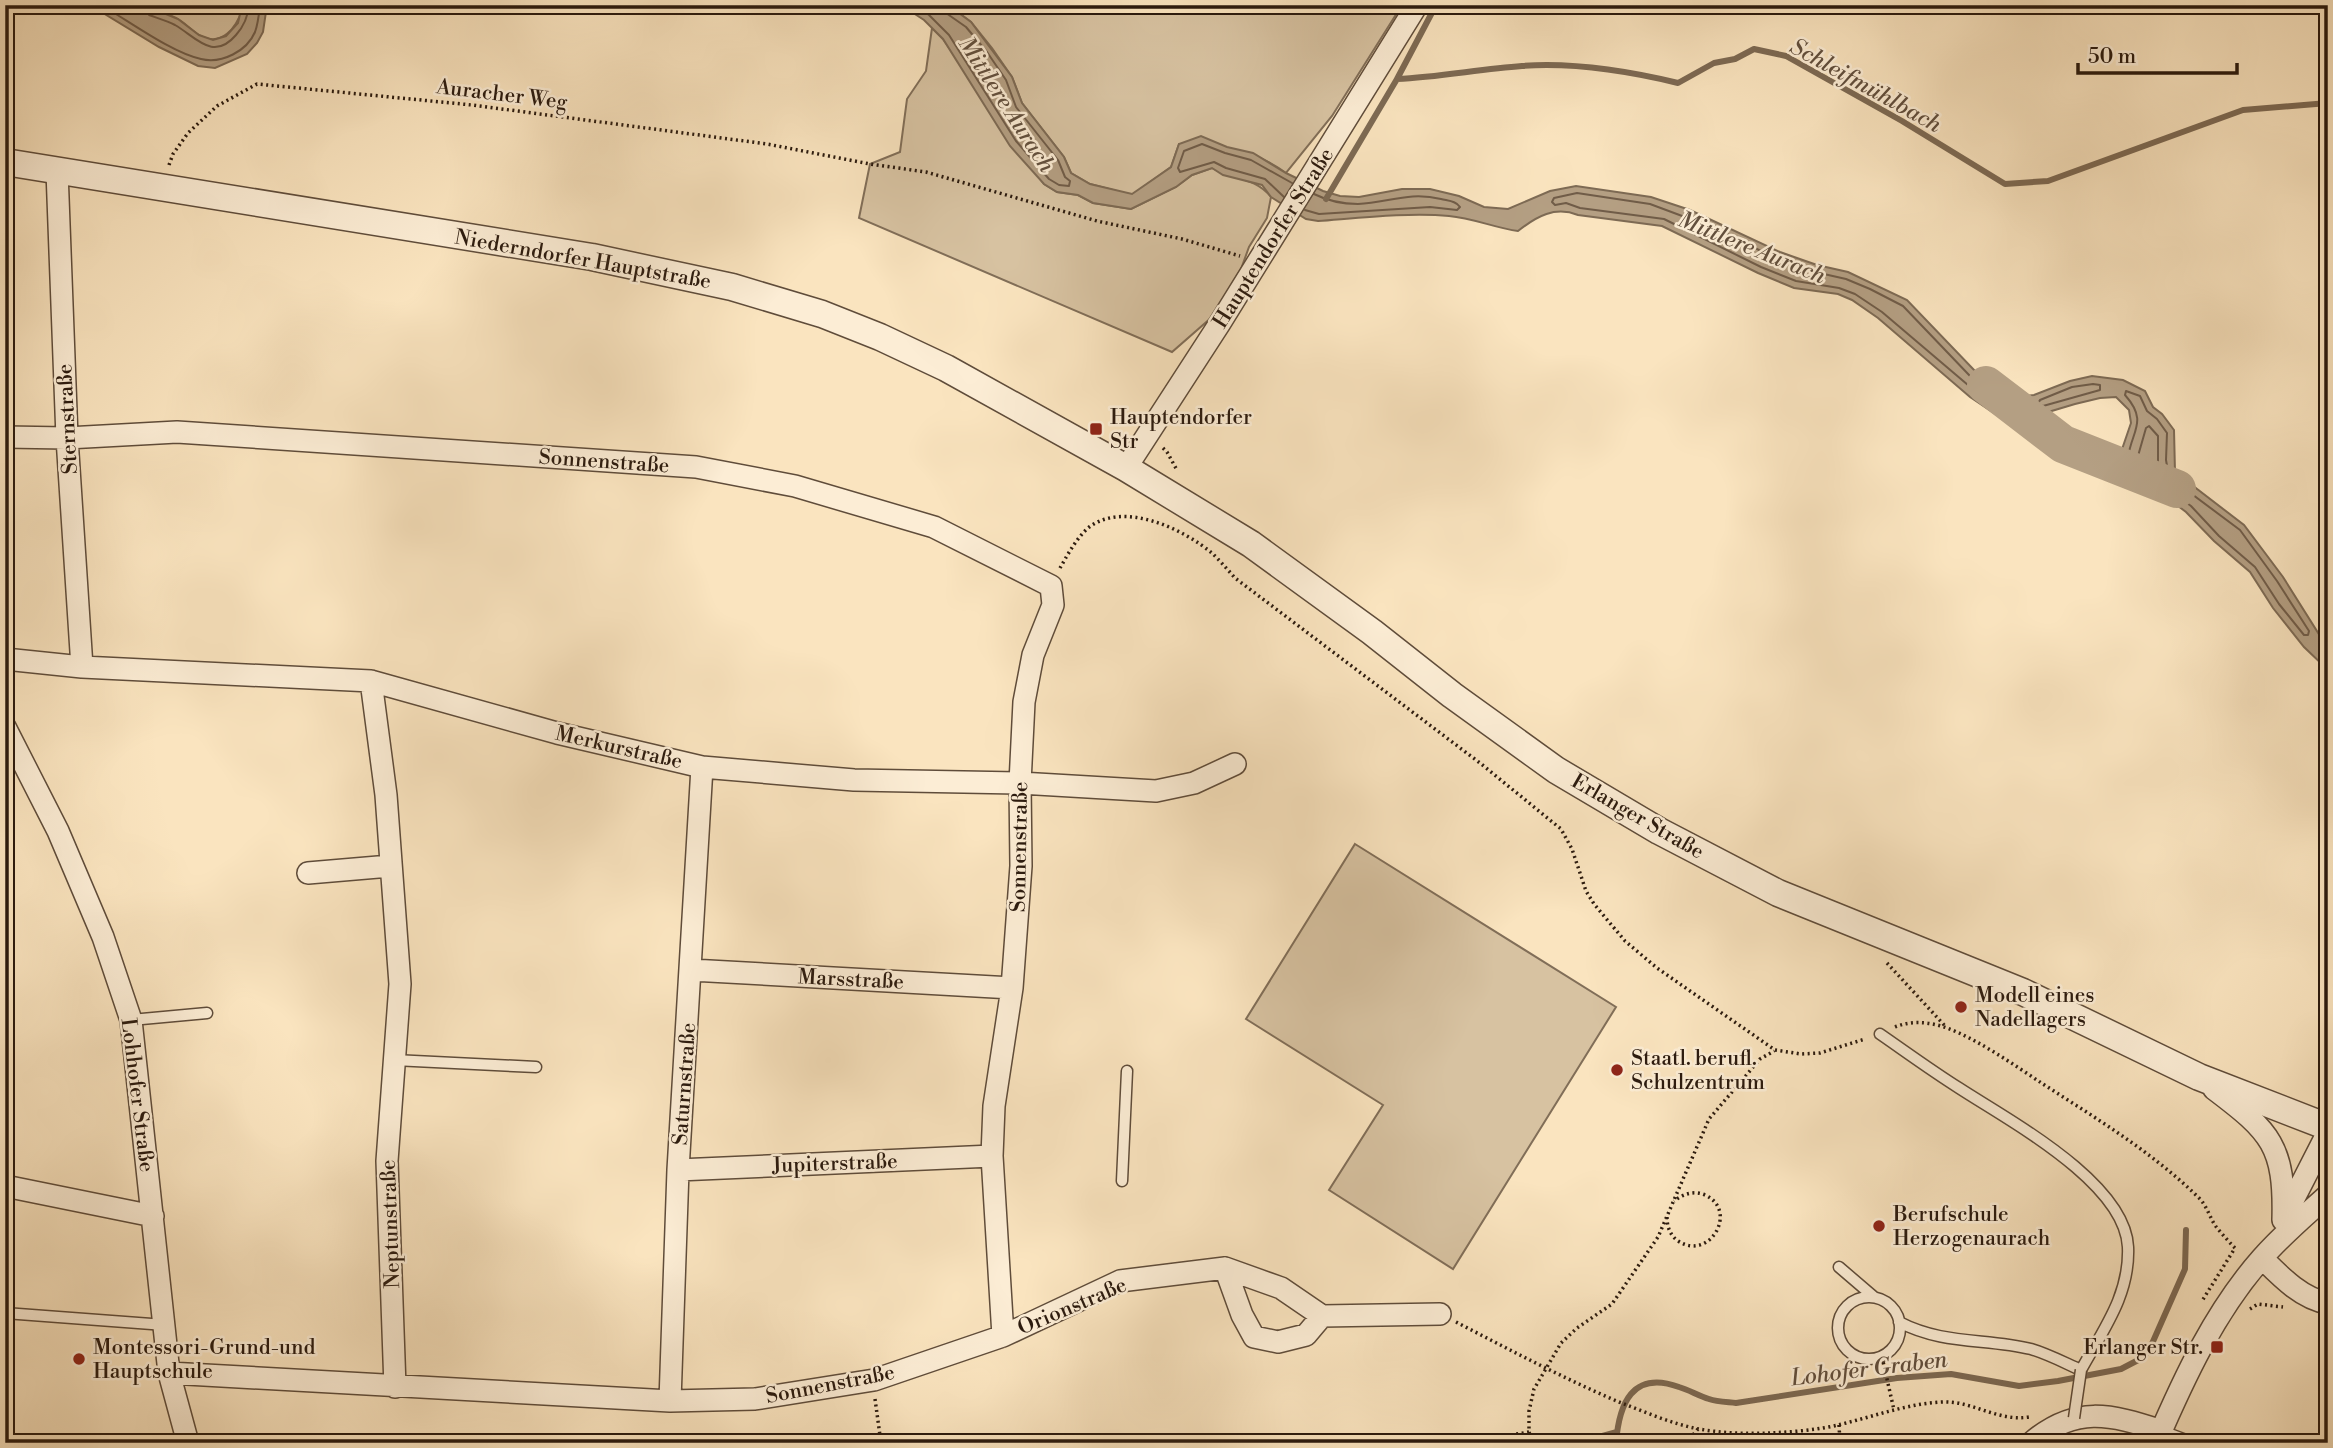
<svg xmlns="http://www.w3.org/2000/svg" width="2333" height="1448" font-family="'Libre Bodoni',serif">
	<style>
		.green { fill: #d7c2a1; stroke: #816e58; stroke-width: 2 }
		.water { fill: #b49f83; stroke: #7d6a54; stroke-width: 2 }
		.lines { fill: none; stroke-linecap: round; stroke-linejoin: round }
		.shore { stroke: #705c48; stroke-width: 2 }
		.stream { stroke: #7d6a54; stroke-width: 6 }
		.river { stroke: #b49f83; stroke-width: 38 }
		.service-casing { stroke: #5f4c3a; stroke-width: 13 }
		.minor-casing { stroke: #5f4c3a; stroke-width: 24 }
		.tertiary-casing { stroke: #5f4c3a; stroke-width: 29 }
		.path { stroke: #2b1a0e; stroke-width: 3.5; stroke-dasharray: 2 3.5; stroke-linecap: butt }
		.service { stroke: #fcedd5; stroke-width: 10 }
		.minor { stroke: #fcedd5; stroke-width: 21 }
		.tertiary { stroke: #fcedd5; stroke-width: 26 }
		.service-bridge-casing { stroke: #5f4c3a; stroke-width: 13; stroke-linecap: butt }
		.service-bridge { stroke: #fcedd5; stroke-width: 10 }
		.poi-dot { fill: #8f2418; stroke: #fcedd5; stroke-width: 2.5 }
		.labels { text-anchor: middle; stroke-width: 5; stroke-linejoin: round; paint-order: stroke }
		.street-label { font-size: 21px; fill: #2b1a0e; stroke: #fcedd5 }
		.poi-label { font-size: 21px; fill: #2b1a0e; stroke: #fcedd5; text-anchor: start }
		.water-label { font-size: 23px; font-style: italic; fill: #624f3d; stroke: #fcedd5 }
	</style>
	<rect width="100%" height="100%" fill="#fae4bf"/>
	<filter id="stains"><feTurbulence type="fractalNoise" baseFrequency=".00286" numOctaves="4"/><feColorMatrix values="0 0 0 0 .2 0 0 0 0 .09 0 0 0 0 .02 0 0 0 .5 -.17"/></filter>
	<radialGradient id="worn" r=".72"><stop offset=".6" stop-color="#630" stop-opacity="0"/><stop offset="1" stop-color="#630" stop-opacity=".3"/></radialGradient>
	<path class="green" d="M 144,5 L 242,5 L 243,8 C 236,28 222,48 199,35 C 191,30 184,22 176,18 C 166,13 155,9 144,5 Z
		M 948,5 L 1402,5 L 1332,116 L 1286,173 C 1250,147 1221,146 1179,144 L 1171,167 L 1132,195 L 1090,184 L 1071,173 L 1064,157 L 1022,103 L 1012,77 L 992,48 L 971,22 Z
		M 932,28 L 943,39 L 1032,168 L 1044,184 L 1057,192 L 1078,195 L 1093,203 L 1131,209 L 1176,187 L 1192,175 L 1212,168 C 1233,180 1255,177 1271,197 L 1267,218 L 1249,247 L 1241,269 L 1212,317 L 1172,352 L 859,218 L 870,164 L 900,152 L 907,99 L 926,71 Z
		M 1355,844 L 1616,1007 L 1453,1269 L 1329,1190 L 1383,1105 L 1246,1019 Z"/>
	<path class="water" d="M 90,5 L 144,5 L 178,19 L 199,35 L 213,40 L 226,36 L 238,23 L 242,5 L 267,5 L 263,32 L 257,43 L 247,54 L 215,68 L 198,66 L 159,47 Z
		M 901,5 L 948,5 L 971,22 L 1012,77 L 1022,103 L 1064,157 L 1071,173 L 1090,184 L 1132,194 L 1171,167 L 1179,144 L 1201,136 L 1227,147 L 1253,153 L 1286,173 L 1323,191 L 1340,196 L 1359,197 L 1402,189 L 1430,189 L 1459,196 L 1484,207 L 1508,209 L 1550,191 L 1576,186 L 1651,197 L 1690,210 L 1780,252 L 1817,265 L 1848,272 L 1907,300 L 1975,371 L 2003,393 L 2018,397 L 2034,395 L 2070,381 L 2092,376 L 2123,380 L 2145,391 L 2153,407 L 2162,414 L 2174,430 L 2175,472 L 2244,525 L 2283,577 L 2322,639 L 2328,644 L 2328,670 L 2304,647 L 2273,608 L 2250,572 L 2214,541 L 2186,512 L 2157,490 L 2138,481 L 2119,458 L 2131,423 L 2129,410 L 2116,397 L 2100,398 L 2075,404 L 2015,422 L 1994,413 L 1970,397 L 1878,318 L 1852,300 L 1838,294 L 1794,288 L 1758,273 L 1662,226 L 1578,215 C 1555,206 1537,216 1518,231 C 1495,228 1473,218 1449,216 C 1410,212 1358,218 1318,221 L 1306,219 L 1271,197 L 1262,185 L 1223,175 L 1212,168 L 1192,175 L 1176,187 L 1131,209 L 1093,203 L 1078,195 L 1057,192 L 1044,184 L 1010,146 L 943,39 L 924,20 Z"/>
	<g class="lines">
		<path class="shore" d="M 101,5 C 129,21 172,53 201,59 C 222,64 247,51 255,32 C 258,24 259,14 260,5
			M 145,5 L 149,15 C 157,18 167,21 175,25 C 196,37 213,62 236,35 C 244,26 248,17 249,5
			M 914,5 L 929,15 L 949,35 L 1016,141 L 1049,179 L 1059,185 L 1069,186 L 1070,181 L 1065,177 L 1058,160 L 1016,107 L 1006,80 L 987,52 L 966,27 L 946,13 L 944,5
			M 1577,193 L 1650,204 L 1717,229 L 1777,259 L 1815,272 L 1846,279 L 1870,289 L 1903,306 L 1970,376 L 1998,399 L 2017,404 L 2035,402 L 2038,407 L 2016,414 L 1997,406 L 1975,391 L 1882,312 L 1855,294 L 1839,288 L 1796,281 L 1761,267 L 1664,219 L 1580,208 L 1566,203 L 1555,205 L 1552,202 L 1554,198 Z
			M 1284,197 L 1265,179 L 1226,168 L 1214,162 L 1180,172 L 1178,168 L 1184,151 L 1202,144 L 1225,153 L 1251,160 L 1292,183
			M 1305,210 L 1319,214 L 1430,207 L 1457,210 L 1460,207 C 1456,201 1449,201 1441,199 C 1408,191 1388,203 1358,204 C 1343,204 1328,201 1314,194
			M 2093,384 L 2100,385 L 2100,390 L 2043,406 L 2038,404 L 2040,400 L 2072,387 Z
			M 2126,391 L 2140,396 L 2147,411 L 2157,419 L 2167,433 L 2166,460 L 2169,477 L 2240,530 L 2277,581 L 2309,631 L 2308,635 L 2304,635 L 2279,604 L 2255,567 L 2219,536 L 2191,506 L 2161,484 L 2142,475 L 2128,458 C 2131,431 2149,422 2125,395 Z
			M 2149,426 L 2158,436 L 2158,467 L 2155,471 L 2147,468 L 2138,456 L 2146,428 Z"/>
		<path class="stream" d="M 1397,79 L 1436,5
			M 1326,199 L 1397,79 C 1439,77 1480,69 1522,66 C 1574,62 1628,71 1678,83 L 1714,63 L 1735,59 L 1754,49 L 1786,56 L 1902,121 L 2005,184 L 2048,181 L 2243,110 L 2328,103
			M 1577,1443 L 1617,1432
			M 1616,1443 C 1619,1404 1632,1370 1679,1387 C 1689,1390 1699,1396 1709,1399 C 1717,1402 1728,1402 1736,1403 L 1897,1378 L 1951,1374 L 2019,1386 L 2058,1381 L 2121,1369 L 2144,1357 L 2151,1346 L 2185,1269 L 2186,1230"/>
		<path class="river" d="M 1986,385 L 2063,444 L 2177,489"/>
		<g class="service-casing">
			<path id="service" d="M 131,1020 L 207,1013
				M 1880,1034 C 1906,1052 1932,1071 1959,1088 C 2008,1120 2125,1182 2128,1247 C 2130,1295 2103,1330 2081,1370 C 2065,1363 2048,1354 2031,1349 C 1986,1338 1943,1345 1899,1322
				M 394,1060 L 536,1067
				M 1122,1181 L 1127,1071
				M 1839,1267 L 1874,1297
				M1838 1328a31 31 0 1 1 62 0a31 31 0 1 1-62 0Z
				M 5,1313 L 165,1325
				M 2162,1431 L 2194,1443"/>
		</g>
		<g class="minor-casing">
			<path id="minor" d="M 57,171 L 67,438 L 82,667
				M 5,437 L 67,438 L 177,432 L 696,467 L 795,486 L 934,527 L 1051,586 L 1053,605 L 1033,655 L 1024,702 L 1020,783 L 1021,866 L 1012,988 L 994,1106 L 992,1156 L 1003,1336 L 874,1380 L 755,1399 L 670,1401 L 169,1373
				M 1126,468 L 1220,323 L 1417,5
				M 5,659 L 82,667 L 371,681 L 557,733 L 702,767 L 854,780 L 1020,783 L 1156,791 L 1194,783 L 1235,764
				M 371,681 L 386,795 L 400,984 L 387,1161 L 395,1387
				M 5,727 L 58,831 L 103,937 L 131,1020 L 169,1373 L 188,1443
				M 308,873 L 390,866
				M 691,970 L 1012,988
				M 2214,1089 C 2271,1132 2285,1146 2283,1220
				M 678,1170 L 992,1156
				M 5,1186 L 153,1216
				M 2286,1214 L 2328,1132
				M 2262,1258 C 2280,1276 2302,1299 2328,1303
				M 1225,1268 L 1242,1315 L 1254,1337 L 1278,1342 L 1306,1335 L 1322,1316
				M 1003,1336 L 1120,1281 L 1225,1268 L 1281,1288 L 1322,1316 L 1440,1314
				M 670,1401 L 678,1170 L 702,767
				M 2031,1443 C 2075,1405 2110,1414 2162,1431
				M 2156,1443 C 2184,1378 2215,1311 2262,1258 C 2282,1235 2306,1215 2328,1195"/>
		</g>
		<g class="tertiary-casing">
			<path id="tertiary" d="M 5,162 L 592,257 L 732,287 L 822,314 L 880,337 L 946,368 L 1126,468 L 1251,544 L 1372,632 L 1452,695 L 1556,770 L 1659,831 L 1778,893 L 2023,992 L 2199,1077 L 2328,1127"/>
		</g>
		<path class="path" d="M 2310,5 L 2328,12
			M 169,165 L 173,154 L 188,133 L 217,106 L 257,84 L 472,105 L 767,144 L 870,164 L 926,172 L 1097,221 L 1182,239 L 1240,256
			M 1163,448 L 1167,452 L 1177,470
			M 1060,568 C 1068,554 1076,539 1088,528 C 1123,500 1184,529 1213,554 C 1221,562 1228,570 1235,578 L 1480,763 L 1561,829 L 1572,849 L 1586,891 L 1594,904 L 1625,941 L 1657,968 L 1775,1050 L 1801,1054 L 1820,1053 L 1865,1039
			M 1887,963 L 1946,1027
			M 1895,1027 C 1912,1020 1930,1022 1947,1028 C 1979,1040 2014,1065 2043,1084 C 2097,1119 2152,1152 2198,1197 C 2207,1205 2210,1219 2217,1228 C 2223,1235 2229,1242 2235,1248 L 2202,1301
			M 1667,1217 C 1667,1227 1670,1235 1678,1241 C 1710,1262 1739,1210 1705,1195 C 1694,1190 1683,1194 1674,1201
			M 2250,1309 L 2258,1304 L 2283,1307
			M 1456,1322 C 1510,1350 1563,1378 1619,1402 C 1645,1412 1672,1424 1699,1429 C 1721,1433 1746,1434 1768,1433 C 1792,1432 1819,1430 1842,1424 C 1875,1416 1907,1404 1941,1402 C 1972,1400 1997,1422 2029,1417
			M 1882,1357 L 1894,1410
			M 875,1399 L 881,1443
			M 1839,1425 L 1840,1443
			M 1529,1432 L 1533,1443
			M 1462,1443 L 1529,1432 L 1529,1411 L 1534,1389 L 1561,1343 L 1577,1328 L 1612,1304 L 1658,1237 L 1709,1119 L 1760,1059 L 1774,1051
			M 1686,1443 L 1698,1429"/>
		<use href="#service" class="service"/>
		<use href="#minor" class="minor"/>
		<use href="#tertiary" class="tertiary"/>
		<g class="service-bridge-casing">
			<path id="service-bridge" d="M 2074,1418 L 2081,1370"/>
		</g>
		<use href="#service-bridge" class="service-bridge"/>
	</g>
	<g class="poi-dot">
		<rect x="1089" y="422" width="14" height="14" rx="3.5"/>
		<circle cx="1961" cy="1007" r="7"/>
		<circle cx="1617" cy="1070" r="7"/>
		<circle cx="1879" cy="1226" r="7"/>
		<rect x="2210" y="1340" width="14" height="14" rx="3.5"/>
		<circle cx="79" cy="1359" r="7"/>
	</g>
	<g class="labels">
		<g class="street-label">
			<text transform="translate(502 94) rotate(7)" y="7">Auracher Weg</text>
			<text transform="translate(1273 238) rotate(-58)" y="7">Hauptendorfer Straße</text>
			<text transform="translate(583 259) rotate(10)" y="7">Niederndorfer Hauptstraße</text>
			<text transform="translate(67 419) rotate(-93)" y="7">Sternstraße</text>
			<text transform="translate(604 461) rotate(4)" y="7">Sonnenstraße</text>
			<text transform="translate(619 747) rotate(13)" y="7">Merkurstraße</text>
			<text transform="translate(1638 816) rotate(30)" y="7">Erlanger Straße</text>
			<text transform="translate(1019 847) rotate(-89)" y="7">Sonnenstraße</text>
			<text transform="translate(851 979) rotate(3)" y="7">Marsstraße</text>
			<text transform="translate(684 1084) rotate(-86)" y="7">Saturnstraße</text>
			<text transform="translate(138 1095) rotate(83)" y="7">Lohhofer Straße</text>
			<text transform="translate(835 1163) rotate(-2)" y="7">Jupiterstraße</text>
			<text transform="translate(390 1224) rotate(-92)" y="7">Neptunstraße</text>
			<text transform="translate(1072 1306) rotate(-23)" y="7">Orionstraße</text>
			<text transform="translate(830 1384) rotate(-11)" y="7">Sonnenstraße</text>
		</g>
		<g class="poi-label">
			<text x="1110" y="424">Hauptendorfer<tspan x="1110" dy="24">Str</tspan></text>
			<text x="1975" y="1002">Modell eines<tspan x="1975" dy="24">Nadellagers</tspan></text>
			<text x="1631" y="1065">Staatl. berufl.<tspan x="1631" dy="24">Schulzentrum</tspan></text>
			<text x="1893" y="1221">Berufschule<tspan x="1893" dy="24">Herzogenaurach</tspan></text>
			<text x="93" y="1354">Montessori-Grund-und<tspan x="93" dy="24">Hauptschule</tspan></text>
			<text x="2203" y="1354" text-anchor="end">Erlanger Str.</text>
		</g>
		<g class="water-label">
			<text transform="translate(1866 85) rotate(29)" y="8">Schleifmühlbach</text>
			<text transform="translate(1007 104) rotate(57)" y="8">Mittlere Aurach</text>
			<text transform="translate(1752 247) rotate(22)" y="8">Mittlere Aurach</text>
			<text transform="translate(1869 1368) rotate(-7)" y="8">Lohofer Graben</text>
		</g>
	</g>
	<rect width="2333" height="1448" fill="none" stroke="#fae4bf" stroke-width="28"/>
	<rect x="7" y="7" width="2319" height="1434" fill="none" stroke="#2b1a0e" stroke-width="3.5"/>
	<rect x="14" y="14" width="2305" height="1420" fill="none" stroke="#2b1a0e" stroke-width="2"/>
	<path d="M2078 63v10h159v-10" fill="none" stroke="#2b1a0e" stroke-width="3.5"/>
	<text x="2088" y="63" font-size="21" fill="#2b1a0e" stroke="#fcedd5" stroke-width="5" paint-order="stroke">50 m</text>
	<rect width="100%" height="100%" filter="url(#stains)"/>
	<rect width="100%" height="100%" fill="url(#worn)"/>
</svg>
